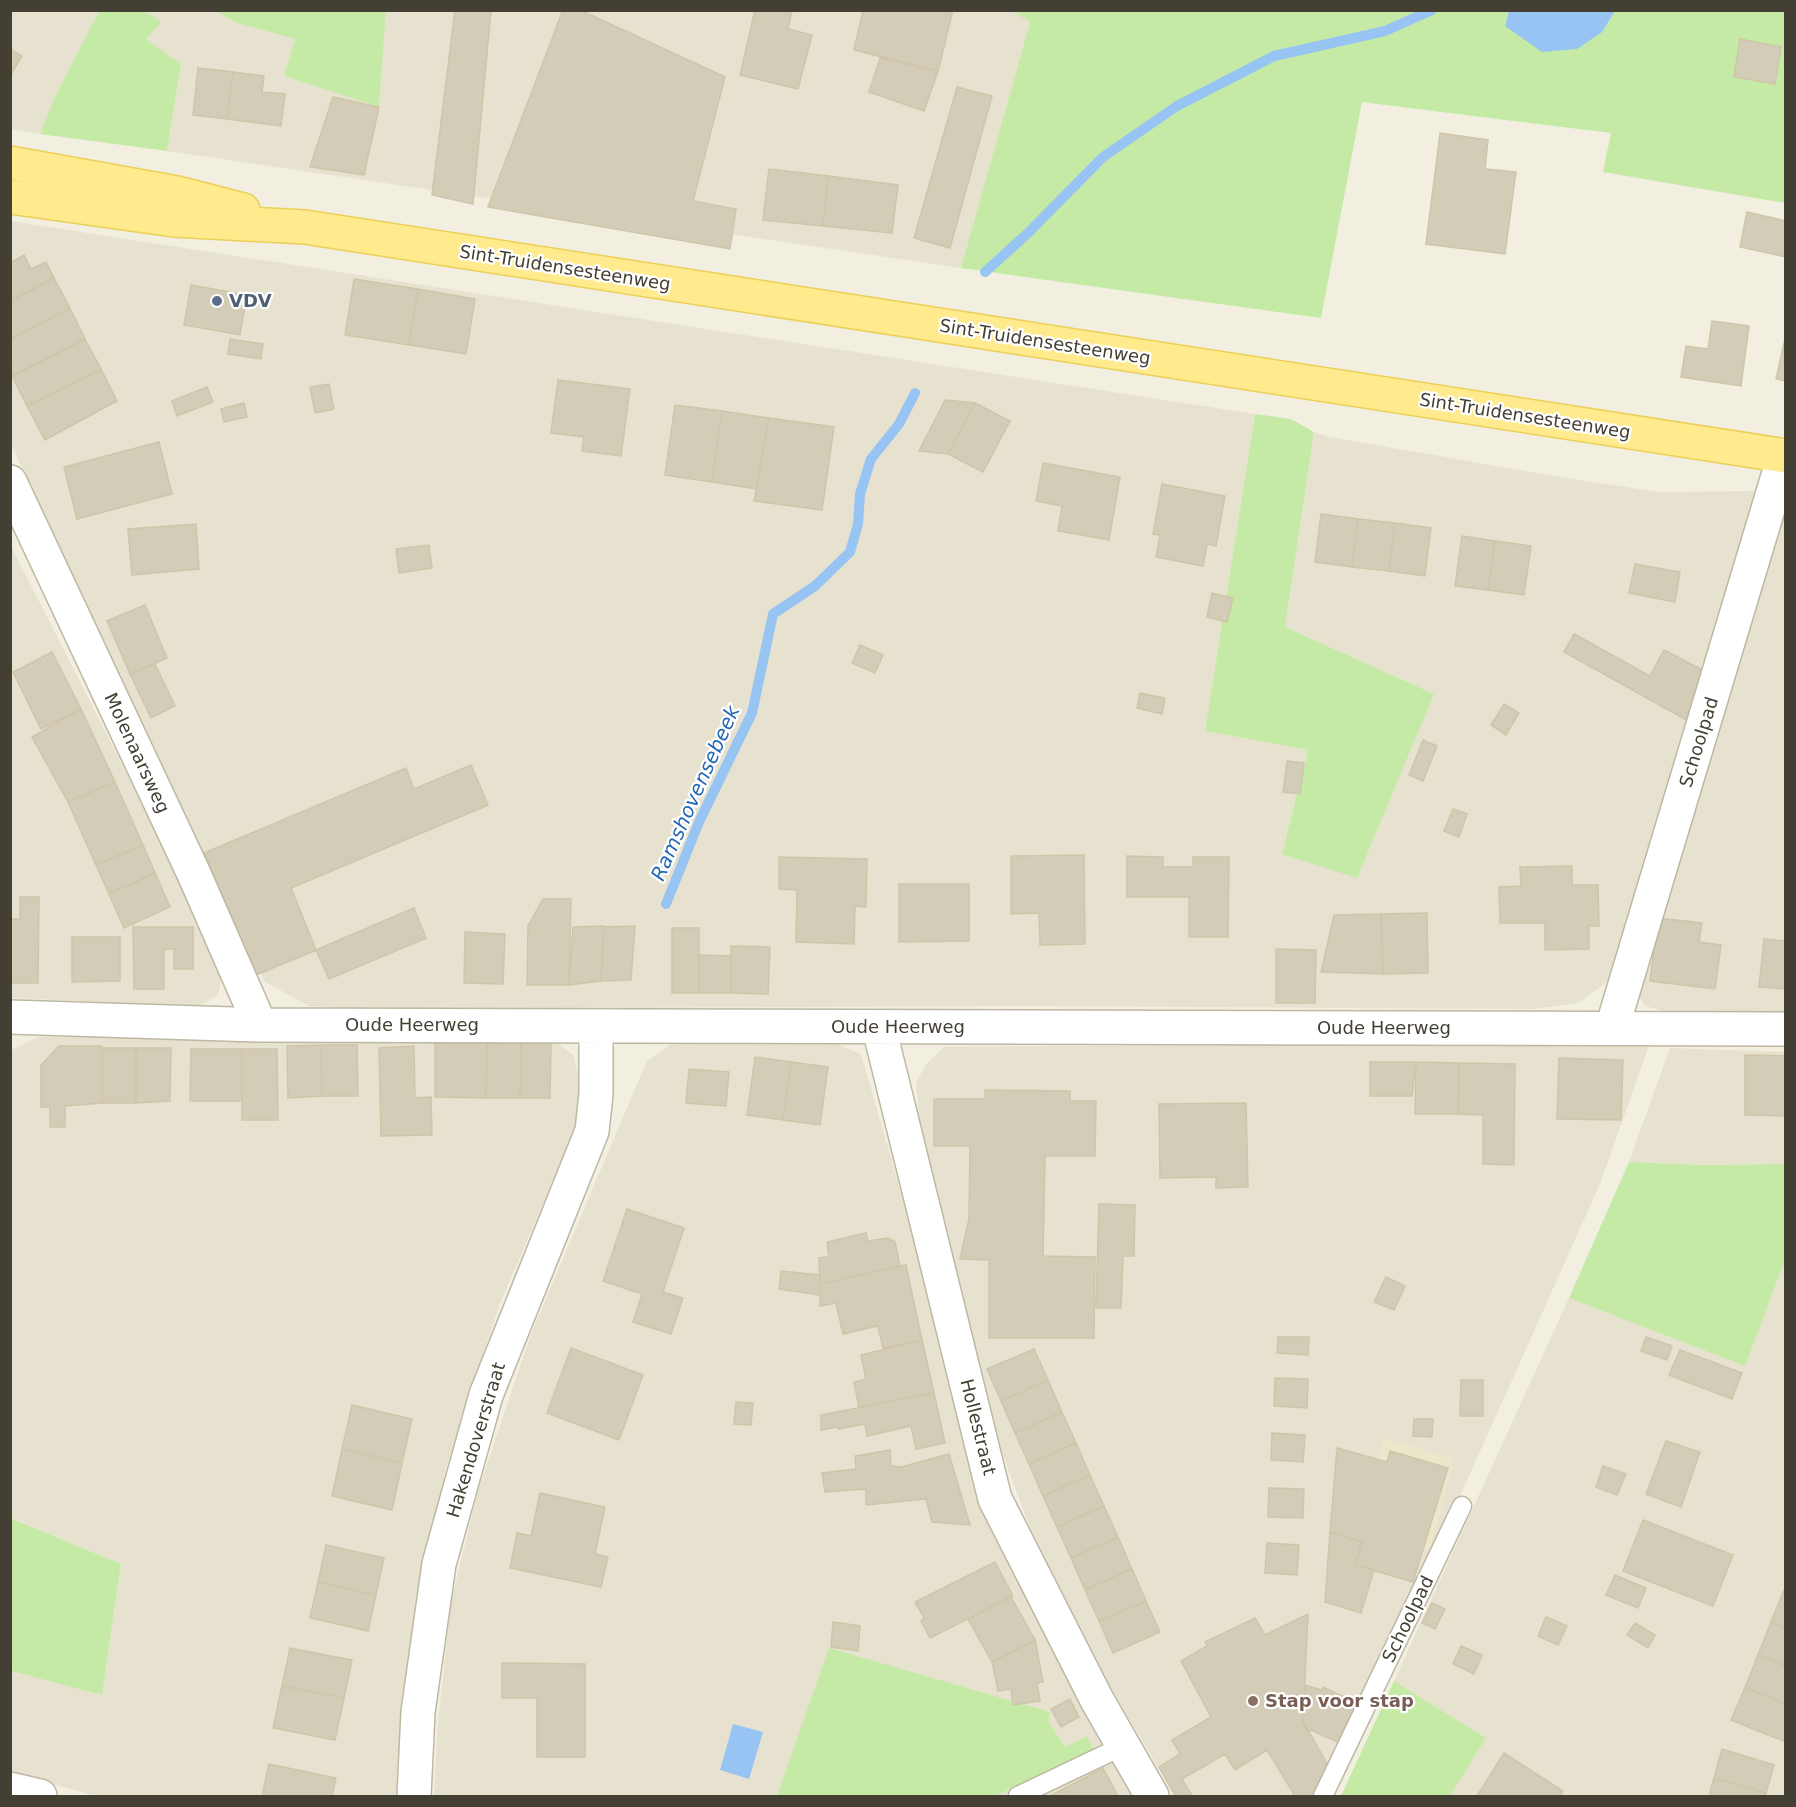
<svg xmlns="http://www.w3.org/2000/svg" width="1796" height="1807" font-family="'DejaVu Sans',sans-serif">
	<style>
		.residential { fill: #e6e2cf }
		.education { fill: #ece7ca }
		.green { fill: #c4eaa6 }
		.water { fill: #98c4f4 }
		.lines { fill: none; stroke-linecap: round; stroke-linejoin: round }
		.stream { stroke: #98c4f4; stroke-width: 10 }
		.building { fill: #d3ccb6; stroke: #cfc5a9; stroke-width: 1.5 }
		.lane-casing { stroke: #bdb8a4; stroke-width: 21 }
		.street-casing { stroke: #bdb8a4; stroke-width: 36 }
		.primary-casing { stroke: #ebcf57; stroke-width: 36 }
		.lane { stroke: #fff; stroke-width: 18 }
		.street { stroke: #fff; stroke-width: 33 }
		.primary { stroke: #ffeb8d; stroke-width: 33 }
		.service-dot { fill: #5c6f8a; stroke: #fff; stroke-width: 2 }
		.education-dot { fill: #8d6e63; stroke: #fff; stroke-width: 2 }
		.labels { text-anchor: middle; stroke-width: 4.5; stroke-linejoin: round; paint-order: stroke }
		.street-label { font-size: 18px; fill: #433f32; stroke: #fff }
		.service-label { font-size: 18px; font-weight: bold; fill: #4e5e75; stroke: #fff; text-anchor: start }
		.education-label { font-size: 18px; font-weight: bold; fill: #785e54; stroke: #fff; text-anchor: start }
		.water-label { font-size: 20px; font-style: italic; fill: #2568b5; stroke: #fff }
	</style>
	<rect width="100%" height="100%" fill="#f2efe1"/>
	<path class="residential" d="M 1012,10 L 1030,22 L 961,268 L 167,151 L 181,64 L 145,39 L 160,22 L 145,11 L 217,11 L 234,22 L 295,39 L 284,76 L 379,107 L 386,11 Z
		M 10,11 L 100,11 L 55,96 L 40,134 L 11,129 Z
		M 10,221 L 1255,414 L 1205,731 L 1308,750 L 1282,854 L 1434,694 L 1285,627 L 1314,432 L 1329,437 L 1560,477 L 1659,492 L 1756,491 L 1630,937 L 1608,981 L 1578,1003 L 1533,1009 L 1017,1006 L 362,1009 L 309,1006 L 265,982 L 77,588 L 11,444 Z
		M 1785,500 L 1785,1016 L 1674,1014 L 1645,1006 L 1636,992 Z
		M 10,544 L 204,926 L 222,975 L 218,995 L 200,1006 L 11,998 Z
		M 530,1034 L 551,1037 L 574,1056 L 580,1087 L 577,1125 L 500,1303 L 446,1468 L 415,1611 L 397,1796 L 96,1796 L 11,1773 L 10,1671 L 102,1694 L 121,1564 L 11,1518 L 12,1050 L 38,1037 Z
		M 763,1034 L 826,1040 L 861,1054 L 933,1304 L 982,1487 L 1142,1796 L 434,1796 L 437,1733 L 451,1602 L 478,1491 L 531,1334 L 632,1096 L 647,1061 L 673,1043 Z
		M 1650,1043 L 1600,1184 L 1443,1534 L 1317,1796 L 1175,1796 L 1111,1688 L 1030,1528 L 987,1412 L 919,1117 L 916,1083 L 926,1064 L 944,1047 Z
		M 1670,1048 L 1785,1052 L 1785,1164 L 1703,1165 L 1629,1162 Z
		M 1785,1260 L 1785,1796 L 1450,1796 L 1486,1738 L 1394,1681 L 1569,1298 L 1745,1365 Z"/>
	<path class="education" d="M 1383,1438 L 1454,1459 L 1430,1550 L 1362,1528 Z"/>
	<path class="green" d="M 100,10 L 145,11 L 161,22 L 146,39 L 181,64 L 167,151 L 40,134 L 55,96 Z
		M 217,11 L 386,11 L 379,107 L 284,76 L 295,39 L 234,22 Z
		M 1012,11 L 1509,11 L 1505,26 L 1602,32 L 1615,11 L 1785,11 L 1785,203 L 1603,172 L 1611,133 L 1362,102 L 1321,318 L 961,268 L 1030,22 Z
		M 1255,414 L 1291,419 L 1314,432 L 1285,627 L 1434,694 L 1357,878 L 1282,854 L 1308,750 L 1205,731 Z
		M 1629,1162 L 1703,1165 L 1785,1164 L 1785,1260 L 1745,1366 L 1569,1298 Z
		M 10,1518 L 121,1564 L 102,1695 L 11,1671 Z
		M 829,1648 L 1050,1712 L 1048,1721 L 1065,1747 L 1087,1736 L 1094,1751 L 995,1796 L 777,1796 Z
		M 1394,1681 L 1486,1738 L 1450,1796 L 1341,1796 Z"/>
	<path class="water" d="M 1509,11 L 1509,10 L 1615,11 L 1602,32 L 1577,49 L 1542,52 L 1505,26 Z
		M 733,1724 L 763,1732 L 749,1779 L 720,1770 Z"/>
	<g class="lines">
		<path class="stream" d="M 985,272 L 1028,233 L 1103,157 L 1177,106 L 1274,56 L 1385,31 L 1432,10
			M 666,904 L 699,822 L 752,713 L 773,614 L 815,586 L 850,552 L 858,524 L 860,494 L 871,459 L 899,424 L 915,393"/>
	</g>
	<path class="building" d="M 455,10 L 491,10 L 473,204 L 432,195 Z
		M 563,10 L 580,10 L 725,77 L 693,201 L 736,209 L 730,249 L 488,207 Z
		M 755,10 L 792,10 L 788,29 L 812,35 L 798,89 L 740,75 Z
		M 863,10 L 953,10 L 938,71 L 854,50 Z
		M 1740,39 L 1781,47 L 1775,84 L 1734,77 Z
		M 10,49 L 22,56 L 10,76 Z
		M 880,58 L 938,71 L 924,111 L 869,92 Z
		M 198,68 L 233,72 L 227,119 L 193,115 Z
		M 233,72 L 264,76 L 262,92 L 285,94 L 281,126 L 227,119 Z
		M 957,87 L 992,96 L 950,248 L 914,238 Z
		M 333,97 L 379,107 L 364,175 L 310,167 Z
		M 1440,133 L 1488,140 L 1485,169 L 1516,172 L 1505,254 L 1426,244 Z
		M 769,169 L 828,176 L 823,226 L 763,220 Z
		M 828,176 L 898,185 L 892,233 L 823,226 Z
		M 1747,212 L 1786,221 L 1786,257 L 1740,247 Z
		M 24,255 L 31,269 L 46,262 L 54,278 L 10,301 L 10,263 Z
		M 54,278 L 70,308 L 10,339 L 10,301 Z
		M 354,279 L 418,289 L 409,345 L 345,335 Z
		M 191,285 L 247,295 L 240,335 L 184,325 Z
		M 418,289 L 475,299 L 466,354 L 409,345 Z
		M 70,308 L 85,339 L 12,376 L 10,339 Z
		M 1712,321 L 1749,326 L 1741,386 L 1681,377 L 1686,346 L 1708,349 Z
		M 1786,334 L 1786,381 L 1776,379 Z
		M 85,339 L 101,369 L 27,406 L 12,376 Z
		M 230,339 L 263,344 L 261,359 L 228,354 Z
		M 101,369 L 117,401 L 45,440 L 27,406 Z
		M 558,380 L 630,389 L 621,456 L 582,451 L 584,437 L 551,433 Z
		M 329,384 L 334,409 L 315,413 L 310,387 Z
		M 207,387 L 213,402 L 177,416 L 172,401 Z
		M 945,400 L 975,403 L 948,454 L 919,451 Z
		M 244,403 L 247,417 L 224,422 L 221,409 Z
		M 975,403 L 1010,421 L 983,472 L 948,454 Z
		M 675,405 L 722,411 L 712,482 L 665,475 Z
		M 722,411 L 769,418 L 756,489 L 712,482 Z
		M 769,418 L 834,427 L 822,510 L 754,501 Z
		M 159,442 L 172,494 L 77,519 L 64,467 Z
		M 1043,463 L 1120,477 L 1109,540 L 1058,531 L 1062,506 L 1036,501 Z
		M 1162,484 L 1225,496 L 1216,546 L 1207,544 L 1203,566 L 1156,557 L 1160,535 L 1153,534 Z
		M 1321,514 L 1358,519 L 1352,567 L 1315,562 Z
		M 1358,519 L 1395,523 L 1389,571 L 1352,567 Z
		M 1395,523 L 1431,528 L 1425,576 L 1389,571 Z
		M 196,524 L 199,569 L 132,575 L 128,529 Z
		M 1462,536 L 1495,541 L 1488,590 L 1455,586 Z
		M 1495,541 L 1531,546 L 1524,595 L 1488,590 Z
		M 429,545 L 432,568 L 399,573 L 396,549 Z
		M 1635,564 L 1680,572 L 1675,602 L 1629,593 Z
		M 1212,593 L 1233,598 L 1227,622 L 1207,617 Z
		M 145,605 L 167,658 L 130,674 L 107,621 Z
		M 1574,634 L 1650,676 L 1664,650 L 1705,671 L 1688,721 L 1564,652 Z
		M 860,645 L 883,655 L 875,673 L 852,663 Z
		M 52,652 L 81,709 L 41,729 L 13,672 Z
		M 155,664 L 175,706 L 151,718 L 130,674 Z
		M 1140,693 L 1165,698 L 1162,714 L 1137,708 Z
		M 1504,704 L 1519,713 L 1506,735 L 1491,725 Z
		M 81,709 L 115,782 L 68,802 L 32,737 Z
		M 1423,740 L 1437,746 L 1423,781 L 1409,775 Z
		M 1287,761 L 1304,763 L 1300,794 L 1283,792 Z
		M 471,765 L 488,805 L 291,888 L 316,950 L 256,975 L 204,853 L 406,768 L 414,789 Z
		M 115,782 L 143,845 L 96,865 L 68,802 Z
		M 1453,809 L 1467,814 L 1459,837 L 1444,831 Z
		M 143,845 L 155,873 L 109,894 L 96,865 Z
		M 1084,855 L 1085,944 L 1040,945 L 1039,913 L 1011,914 L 1011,856 Z
		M 1127,856 L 1163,857 L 1163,867 L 1193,867 L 1193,857 L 1229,857 L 1228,937 L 1189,937 L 1189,897 L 1127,897 Z
		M 779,857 L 867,859 L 866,907 L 855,906 L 854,944 L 796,942 L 797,890 L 779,889 Z
		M 1572,866 L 1572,885 L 1598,885 L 1599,926 L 1589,926 L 1589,949 L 1545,950 L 1545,923 L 1500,923 L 1499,887 L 1521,886 L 1520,867 Z
		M 155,873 L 170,907 L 124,928 L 109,894 Z
		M 899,884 L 969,884 L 969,941 L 899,942 Z
		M 20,897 L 39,897 L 38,983 L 10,983 L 10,919 L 20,919 Z
		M 543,899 L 571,899 L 569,985 L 527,985 L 528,926 Z
		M 414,908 L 426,938 L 329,979 L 316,950 Z
		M 1427,913 L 1428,973 L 1383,974 L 1381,914 Z
		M 1381,914 L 1383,974 L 1321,972 L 1334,915 Z
		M 1658,918 L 1702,923 L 1699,942 L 1721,945 L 1715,989 L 1650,981 Z
		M 604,926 L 601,981 L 569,985 L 573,927 Z
		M 635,926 L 631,980 L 601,981 L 604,927 Z
		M 133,927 L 193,927 L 193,969 L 174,969 L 174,949 L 164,949 L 164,989 L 134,989 Z
		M 672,928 L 699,928 L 699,993 L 672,993 Z
		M 465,932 L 505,934 L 503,984 L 464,983 Z
		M 72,937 L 120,937 L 120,981 L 72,982 Z
		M 1764,939 L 1786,941 L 1786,989 L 1759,987 Z
		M 731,946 L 770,947 L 768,994 L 731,993 Z
		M 1276,949 L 1316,950 L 1315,1003 L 1276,1003 Z
		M 699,955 L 731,956 L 731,993 L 699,993 Z
		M 435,1043 L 487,1043 L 486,1098 L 435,1097 Z
		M 487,1043 L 521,1043 L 520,1098 L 486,1098 Z
		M 521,1043 L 551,1043 L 550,1098 L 520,1098 Z
		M 321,1045 L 357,1045 L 358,1096 L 322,1096 Z
		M 321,1045 L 322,1096 L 288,1098 L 287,1046 Z
		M 59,1046 L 102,1046 L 102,1103 L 65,1106 L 65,1127 L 50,1127 L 50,1107 L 41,1107 L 41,1065 Z
		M 414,1046 L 415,1098 L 431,1097 L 432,1135 L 381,1136 L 379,1048 Z
		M 102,1048 L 136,1048 L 136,1103 L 102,1103 Z
		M 136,1048 L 171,1048 L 170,1101 L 136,1103 Z
		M 191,1049 L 242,1049 L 242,1101 L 190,1101 Z
		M 242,1049 L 277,1049 L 278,1120 L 242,1120 Z
		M 1745,1055 L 1786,1056 L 1786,1116 L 1745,1115 Z
		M 755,1057 L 791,1062 L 783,1120 L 747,1115 Z
		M 1559,1058 L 1623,1060 L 1621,1120 L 1557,1119 Z
		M 791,1062 L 828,1067 L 820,1125 L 783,1120 Z
		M 1370,1062 L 1416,1062 L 1412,1096 L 1370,1096 Z
		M 1416,1062 L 1459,1063 L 1458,1114 L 1415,1114 Z
		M 1459,1063 L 1515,1064 L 1514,1165 L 1483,1164 L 1483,1115 L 1458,1114 Z
		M 689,1069 L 729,1072 L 726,1106 L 686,1103 Z
		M 985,1090 L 1070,1091 L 1070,1101 L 1096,1101 L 1095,1156 L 1045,1156 L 1043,1256 L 1095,1257 L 1094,1338 L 989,1338 L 989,1260 L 960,1259 L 969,1219 L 970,1146 L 934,1146 L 934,1099 L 985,1099 Z
		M 1246,1103 L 1248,1187 L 1216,1188 L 1216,1177 L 1160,1178 L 1159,1104 Z
		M 1099,1204 L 1135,1205 L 1134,1256 L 1123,1256 L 1121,1308 L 1096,1308 Z
		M 627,1209 L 684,1228 L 663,1292 L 683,1298 L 671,1334 L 633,1322 L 642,1294 L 603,1281 Z
		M 866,1233 L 868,1241 L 888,1238 L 895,1242 L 900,1266 L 820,1284 L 819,1258 L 829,1257 L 827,1242 Z
		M 906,1265 L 922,1340 L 883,1348 L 878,1326 L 843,1334 L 836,1303 L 820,1306 L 820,1284 Z
		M 781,1271 L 820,1275 L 820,1295 L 779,1289 Z
		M 1386,1277 L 1405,1286 L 1394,1310 L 1374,1302 Z
		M 1278,1337 L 1309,1337 L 1308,1355 L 1277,1353 Z
		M 1646,1337 L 1672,1346 L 1667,1360 L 1641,1351 Z
		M 922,1340 L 934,1393 L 859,1407 L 854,1382 L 866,1379 L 861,1355 Z
		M 571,1348 L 643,1375 L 619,1440 L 547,1413 Z
		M 1034,1349 L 1048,1380 L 1001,1401 L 987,1369 Z
		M 1680,1350 L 1742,1373 L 1732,1399 L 1669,1375 Z
		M 1275,1378 L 1308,1379 L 1307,1408 L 1274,1406 Z
		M 1048,1380 L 1062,1412 L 1015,1433 L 1001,1401 Z
		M 1461,1380 L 1483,1380 L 1483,1416 L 1460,1416 Z
		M 934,1393 L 945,1443 L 916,1449 L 911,1426 L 867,1436 L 865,1424 L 838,1429 L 838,1427 L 821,1430 L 821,1415 Z
		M 736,1402 L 753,1403 L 751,1425 L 734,1424 Z
		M 352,1405 L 412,1419 L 402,1463 L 342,1449 Z
		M 1062,1412 L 1076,1443 L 1029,1464 L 1015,1433 Z
		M 1414,1419 L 1433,1419 L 1432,1437 L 1413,1436 Z
		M 1272,1433 L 1305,1435 L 1303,1462 L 1271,1460 Z
		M 1666,1441 L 1700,1452 L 1681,1507 L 1646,1494 Z
		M 1076,1443 L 1090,1475 L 1043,1496 L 1029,1464 Z
		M 1337,1448 L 1387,1462 L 1390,1451 L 1448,1468 L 1413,1582 L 1355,1565 L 1362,1542 L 1330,1532 Z
		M 342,1449 L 402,1463 L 392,1510 L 332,1496 Z
		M 890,1450 L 891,1466 L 901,1467 L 949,1454 L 970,1525 L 932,1522 L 926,1499 L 866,1505 L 866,1489 L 825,1492 L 822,1473 L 856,1469 L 855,1456 Z
		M 1603,1466 L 1626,1474 L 1617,1495 L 1596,1487 Z
		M 1090,1475 L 1104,1506 L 1057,1527 L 1043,1496 Z
		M 1269,1488 L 1304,1489 L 1303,1518 L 1268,1517 Z
		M 540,1493 L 605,1507 L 595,1554 L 608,1557 L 601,1587 L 510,1568 L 517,1533 L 531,1536 Z
		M 1104,1506 L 1118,1537 L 1071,1558 L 1057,1527 Z
		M 1643,1520 L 1733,1555 L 1713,1606 L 1623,1571 Z
		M 1330,1532 L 1362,1542 L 1355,1565 L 1374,1570 L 1361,1613 L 1325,1602 Z
		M 1118,1537 L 1132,1569 L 1085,1590 L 1071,1558 Z
		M 1267,1543 L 1299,1545 L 1297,1575 L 1265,1573 Z
		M 326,1545 L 384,1558 L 376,1595 L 318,1582 Z
		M 995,1562 L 1013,1596 L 930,1638 L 921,1621 L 924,1618 L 915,1602 Z
		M 1132,1569 L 1146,1601 L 1099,1621 L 1085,1590 Z
		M 1615,1575 L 1646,1588 L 1638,1608 L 1606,1595 Z
		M 318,1582 L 376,1595 L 368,1631 L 310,1618 Z
		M 1784,1590 L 1786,1590 L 1786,1628 L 1771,1622 Z
		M 1011,1597 L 1035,1640 L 992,1662 L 968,1619 Z
		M 1146,1601 L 1160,1632 L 1113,1653 L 1099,1621 Z
		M 1432,1603 L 1445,1609 L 1435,1629 L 1422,1623 Z
		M 1308,1614 L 1303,1721 L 1330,1769 L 1317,1796 L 1295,1796 L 1267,1750 L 1235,1770 L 1225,1754 L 1182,1779 L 1192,1796 L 1175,1796 L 1159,1767 L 1180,1754 L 1172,1740 L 1211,1717 L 1181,1661 L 1207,1646 L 1205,1642 L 1255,1618 L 1265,1635 Z
		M 1546,1617 L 1567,1626 L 1558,1645 L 1538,1636 Z
		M 833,1622 L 860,1626 L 858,1651 L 831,1647 Z
		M 1771,1622 L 1786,1628 L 1786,1666 L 1758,1655 Z
		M 1635,1623 L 1655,1635 L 1648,1648 L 1627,1635 Z
		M 1035,1640 L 1043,1682 L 1037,1683 L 1040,1701 L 1013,1705 L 1011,1689 L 998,1691 L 992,1662 Z
		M 1461,1646 L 1482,1655 L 1474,1674 L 1453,1664 Z
		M 290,1648 L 352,1660 L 344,1698 L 282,1686 Z
		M 1758,1655 L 1786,1666 L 1786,1704 L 1745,1688 Z
		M 502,1663 L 585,1664 L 585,1757 L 537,1757 L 537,1698 L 502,1698 Z
		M 1305,1685 L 1322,1690 L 1323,1687 L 1360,1704 L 1342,1744 L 1311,1730 L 1308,1732 L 1303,1721 Z
		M 282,1686 L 344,1698 L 335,1740 L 273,1728 Z
		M 1745,1688 L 1786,1704 L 1786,1742 L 1731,1720 Z
		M 1070,1699 L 1079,1717 L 1061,1727 L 1051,1709 Z
		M 1722,1749 L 1774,1765 L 1766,1793 L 1714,1778 Z
		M 1504,1753 L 1563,1791 L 1560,1796 L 1477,1796 Z
		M 269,1764 L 336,1778 L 332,1796 L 262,1796 Z
		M 1103,1768 L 1118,1796 L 1050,1796 Z
		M 1714,1778 L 1766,1793 L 1765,1796 L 1709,1796 Z"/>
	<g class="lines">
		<g class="lane-casing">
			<path id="lane" d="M 1018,1796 L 1123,1746
				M 1323,1796 L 1462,1506"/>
		</g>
		<g class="street-casing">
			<path id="street" d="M 10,482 L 194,874 L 260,1025
				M 10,1017 L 260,1025 L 1786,1029
				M 879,1028 L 995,1499 L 1097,1700 L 1152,1796
				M 1612,1028 L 1784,456
				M 10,1789 L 40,1796
				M 414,1796 L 418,1712 L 439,1564 L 486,1395 L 592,1131 L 596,1094 L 596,1026"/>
		</g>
		<g class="primary-casing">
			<path id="primary" d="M 10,163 L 177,193 L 243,210
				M 10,197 L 174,220 L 305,227 L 1786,456"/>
		</g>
		<use href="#lane" class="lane"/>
		<use href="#street" class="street"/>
		<use href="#primary" class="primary"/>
	</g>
	<circle class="service-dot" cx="217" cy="301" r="6"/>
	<circle class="education-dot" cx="1253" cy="1701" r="6"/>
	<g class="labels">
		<g class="street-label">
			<text transform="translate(565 268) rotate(9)" y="6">Sint-Truidensesteenweg</text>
			<text transform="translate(1045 342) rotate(9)" y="6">Sint-Truidensesteenweg</text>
			<text transform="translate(1525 416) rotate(9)" y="6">Sint-Truidensesteenweg</text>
			<text transform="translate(1699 742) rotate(-73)" y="6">Schoolpad</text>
			<text transform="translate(137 753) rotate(65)" y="6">Molenaarsweg</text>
			<text x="412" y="1031">Oude Heerweg</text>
			<text x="898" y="1033">Oude Heerweg</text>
			<text x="1384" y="1034">Oude Heerweg</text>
			<text transform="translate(978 1427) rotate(76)" y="6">Hollestraat</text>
			<text transform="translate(476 1440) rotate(-73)" y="6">Hakendoverstraat</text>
			<text transform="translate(1408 1619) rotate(-64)" y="6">Schoolpad</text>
		</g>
		<g class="service-label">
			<text x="229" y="307">VDV</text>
		</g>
		<g class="education-label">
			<text x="1265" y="1707">Stap voor stap</text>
		</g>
		<g class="water-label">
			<text transform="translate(695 793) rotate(-66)" y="7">Ramshovensebeek</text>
		</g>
	</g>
	<rect width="1796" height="1807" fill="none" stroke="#433f32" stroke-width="24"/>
</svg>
